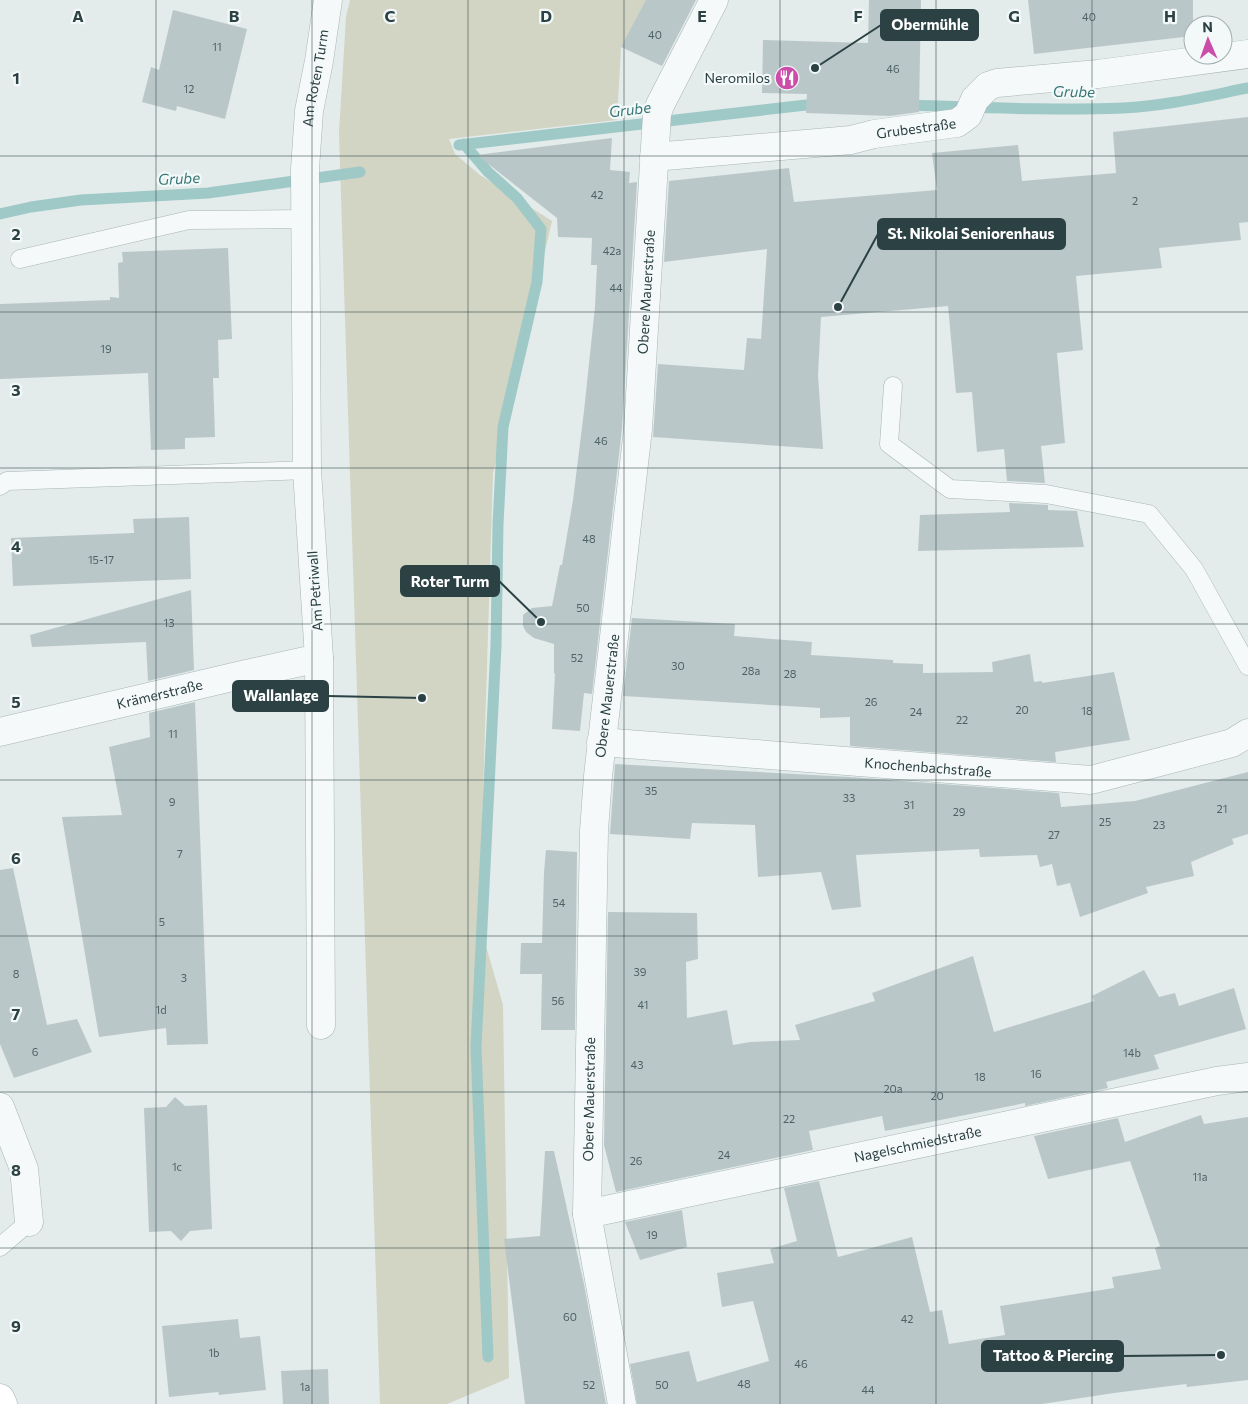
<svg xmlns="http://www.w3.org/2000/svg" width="1248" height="1404" font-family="Commissioner,sans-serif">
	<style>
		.green { fill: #d2d4c4 }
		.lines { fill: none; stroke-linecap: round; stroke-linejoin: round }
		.stream { stroke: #9fc9c7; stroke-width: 11 }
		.building { fill: #bac7c8 }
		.lane-casing { stroke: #a8b5b5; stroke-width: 19 }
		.street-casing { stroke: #a8b5b5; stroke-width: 29 }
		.primary-casing { stroke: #a3b6b6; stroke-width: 29 }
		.lane { stroke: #f6f9f9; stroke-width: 18 }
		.street { stroke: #f6f9f9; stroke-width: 28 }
		.primary { stroke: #fff; stroke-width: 28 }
		.grid { fill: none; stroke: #2b4143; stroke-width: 1; stroke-opacity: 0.55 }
		.labels { text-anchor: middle; stroke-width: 4.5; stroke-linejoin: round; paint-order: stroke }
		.number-label { font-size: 11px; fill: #4f6264 }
		.poi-label { font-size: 14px; fill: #2b4143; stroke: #f3f8f8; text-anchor: end }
		.street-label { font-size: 14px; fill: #2b4143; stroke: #f3f8f8 }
		.water-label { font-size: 15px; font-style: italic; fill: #367674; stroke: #f3f8f8 }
		.grid-label { font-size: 16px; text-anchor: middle; font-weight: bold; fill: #2b4143; stroke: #f3f8f8; stroke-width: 4.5; stroke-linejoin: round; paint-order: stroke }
		.leader { fill: none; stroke: #2b4143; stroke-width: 2 }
		.callout-dot { fill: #2b4143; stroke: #f3f8f8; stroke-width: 2 }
		.callout { fill: #2b4143; stroke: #2b4143; stroke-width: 2 }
		.callout-label { font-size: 15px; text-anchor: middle; font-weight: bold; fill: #fff }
	</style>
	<rect width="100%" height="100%" fill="#e3ebeb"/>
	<path class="green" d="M 350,0 L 652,0 L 621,47 L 617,120 L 449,139 L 455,154 L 480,175 L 552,221 L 493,473 L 479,922 L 503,1005 L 509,1378 L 447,1404 L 380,1404 L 339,133 L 346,17 Z"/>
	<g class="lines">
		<path class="stream" d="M 905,105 C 978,107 1051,111 1123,108 C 1165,106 1207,96 1248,88
			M 464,144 L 488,172 L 517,198 L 541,229 L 537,282 L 503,427 L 498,524 L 496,646 L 476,1047 L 488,1357
			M 459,145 L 806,105
			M 0,214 L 31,207 L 81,200 L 208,193 L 360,172"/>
	</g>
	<path class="building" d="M 646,0 L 696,0 L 662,66 L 621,47 Z
		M 869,0 L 921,0 L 919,112 L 890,116 L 806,113 L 807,94 L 762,93 L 763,40 L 868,43 Z
		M 1028,0 L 1193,0 L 1193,36 L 1034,54 Z
		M 173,10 L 247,29 L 225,119 L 177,106 L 176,111 L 142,102 L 151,67 L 159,70 Z
		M 1248,117 L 1248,222 L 1239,223 L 1241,240 L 1159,248 L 1162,268 L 1076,276 L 1083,350 L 1057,353 L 1065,443 L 1041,446 L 1045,483 L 1007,481 L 1004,449 L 977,452 L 972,392 L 956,393 L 948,306 L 821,317 L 818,375 L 823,449 L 653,437 L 658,364 L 744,370 L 747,338 L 761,339 L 767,249 L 664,262 L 669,181 L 789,168 L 794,202 L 937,190 L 932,153 L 1018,145 L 1022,181 L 1116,173 L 1113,132 Z
		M 612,138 L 610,170 L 630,172 L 629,183 L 637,182 L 622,428 L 592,694 L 584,693 L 580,731 L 552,729 L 555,673 L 554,674 L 554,644 L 534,638 L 526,632 L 523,626 L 523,615 L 532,608 L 552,606 L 560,565 L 562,565 L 573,500 L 584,411 L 595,307 L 597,265 L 591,265 L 592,238 L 558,237 L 557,218 L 477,155 Z
		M 228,248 L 232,339 L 218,340 L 219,378 L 213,378 L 215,437 L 185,438 L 185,449 L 151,450 L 148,373 L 0,379 L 0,304 L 110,300 L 110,297 L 119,298 L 118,263 L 123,262 L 122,252 Z
		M 1009,503 L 1048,505 L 1048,510 L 1077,511 L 1084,547 L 918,551 L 920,515 L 1010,512 Z
		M 189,517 L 191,579 L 13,586 L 11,538 L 134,533 L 133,519 Z
		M 191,590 L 194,670 L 148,681 L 146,642 L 32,647 L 30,635 Z
		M 632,618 L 735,624 L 734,636 L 812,642 L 811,655 L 893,660 L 893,663 L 923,664 L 923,673 L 993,672 L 992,662 L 1030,654 L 1034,682 L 1042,681 L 1042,683 L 1114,672 L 1130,740 L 1055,752 L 1056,762 L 850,746 L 850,717 L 820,718 L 820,708 L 623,696 Z
		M 195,702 L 208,1044 L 167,1045 L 166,1028 L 99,1037 L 62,817 L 122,815 L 109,747 L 150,737 L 149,713 Z
		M 615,764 L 850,777 L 1059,793 L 1061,807 L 1135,801 L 1248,772 L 1248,834 L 1232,839 L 1234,844 L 1191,862 L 1194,876 L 1146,887 L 1148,893 L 1080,917 L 1070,883 L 1057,886 L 1052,864 L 1040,867 L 1037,855 L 980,857 L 979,849 L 856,855 L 861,907 L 832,910 L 821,872 L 758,877 L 755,825 L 692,823 L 690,839 L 610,834 Z
		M 546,850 L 577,852 L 575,1030 L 541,1030 L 542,974 L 520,974 L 521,943 L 542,943 L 544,872 Z
		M 13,868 L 47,1025 L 77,1019 L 92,1052 L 14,1078 L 0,1044 L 0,870 Z
		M 608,912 L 697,913 L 698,959 L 686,962 L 687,1018 L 727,1010 L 733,1045 L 750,1042 L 800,1040 L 795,1025 L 875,1001 L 872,993 L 973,956 L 994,1032 L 1094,1001 L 1092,996 L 1144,970 L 1159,997 L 1175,993 L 1179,1006 L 1234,988 L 1246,1029 L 1154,1055 L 1159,1069 L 1106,1082 L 1108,1088 L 1025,1106 L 1025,1103 L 885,1131 L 882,1116 L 809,1131 L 813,1150 L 616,1192 L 604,1145 Z
		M 175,1097 L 185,1106 L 207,1105 L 212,1229 L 190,1231 L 181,1241 L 171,1231 L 149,1232 L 144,1108 L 166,1107 Z
		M 1201,1115 L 1204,1124 L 1248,1117 L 1248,1380 L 1187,1387 L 1186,1384 L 1114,1393 L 1042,1404 L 637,1404 L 630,1364 L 689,1351 L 697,1382 L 769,1361 L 753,1301 L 722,1307 L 717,1273 L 774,1263 L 770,1249 L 797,1241 L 784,1188 L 819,1181 L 838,1257 L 912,1237 L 930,1312 L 942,1310 L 949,1344 L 1005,1335 L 1000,1306 L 1114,1288 L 1112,1277 L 1161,1269 L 1155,1248 L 1160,1246 L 1130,1161 L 1048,1179 L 1034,1136 L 1118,1118 L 1125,1142 Z
		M 545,1151 L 554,1151 L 584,1284 L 606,1404 L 525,1404 L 504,1239 L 540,1236 Z
		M 682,1210 L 687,1247 L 640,1260 L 625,1222 Z
		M 238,1319 L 240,1338 L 260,1336 L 266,1390 L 219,1395 L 218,1392 L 169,1397 L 162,1326 Z
		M 328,1369 L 329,1404 L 283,1404 L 281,1371 Z"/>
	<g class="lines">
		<g class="lane-casing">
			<path id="lane" d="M 20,259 L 189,220 L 306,219
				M 893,386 L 889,444 L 950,489 L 1046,494 L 1149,514 L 1194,569 L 1248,666
				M 0,486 L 7,481 L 307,470
				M 0,1247 L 29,1222"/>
		</g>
		<g class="street-casing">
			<g id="street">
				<path id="s1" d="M 654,157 L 851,140 L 874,134 L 957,123 L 968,115 L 975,99 L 988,86 L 997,83 L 1098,74 L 1248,54"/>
				<path id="s2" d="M 0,732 L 237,676 L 319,658"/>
				<path id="s3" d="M 601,742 L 1091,780 L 1232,743 L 1248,733"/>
				<path id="s4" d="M 321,1025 L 319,658 L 307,470 L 305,169 L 309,111 L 319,61 L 328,0"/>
				<path d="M 0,1107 L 24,1169 L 29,1222"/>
				<path id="s5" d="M 587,1214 L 1217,1081 L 1248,1077"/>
				<path id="s6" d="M 622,1404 L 587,1214 L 594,831 L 598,776 L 638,429 L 657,114 L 660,105 L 714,0"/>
			</g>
		</g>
		<g class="primary-casing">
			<path id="primary" d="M 0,1398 L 3,1404"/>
		</g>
		<use href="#lane" class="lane"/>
		<use href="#street" class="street"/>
		<use href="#primary" class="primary"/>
	</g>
	<path class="grid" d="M 156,0 L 156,1404M 312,0 L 312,1404M 468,0 L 468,1404M 624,0 L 624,1404M 780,0 L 780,1404M 936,0 L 936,1404M 1092,0 L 1092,1404M 0,156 L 1248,156M 0,312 L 1248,312M 0,468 L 1248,468M 0,624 L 1248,624M 0,780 L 1248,780M 0,936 L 1248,936M 0,1092 L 1248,1092M 0,1248 L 1248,1248"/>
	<defs>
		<g id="restaurant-disc" transform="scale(1.25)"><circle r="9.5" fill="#cb4da9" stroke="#f3f8f8"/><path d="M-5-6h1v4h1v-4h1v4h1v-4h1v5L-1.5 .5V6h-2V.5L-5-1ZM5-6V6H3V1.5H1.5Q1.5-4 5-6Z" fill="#fff"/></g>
	</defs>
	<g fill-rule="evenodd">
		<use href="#restaurant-disc" x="787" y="78"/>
	</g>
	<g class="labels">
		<g class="number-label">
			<text x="1089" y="21">40</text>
			<text x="655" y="39">40</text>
			<text x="217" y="51">11</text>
			<text x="893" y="73">46</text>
			<text x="189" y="93">12</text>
			<text x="597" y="199">42</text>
			<text x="1135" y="205">2</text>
			<text x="612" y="255">42a</text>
			<text x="616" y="292">44</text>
			<text x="106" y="353">19</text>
			<text x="601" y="445">46</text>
			<text x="589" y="543">48</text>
			<text x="101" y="564">15-17</text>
			<text x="583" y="612">50</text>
			<text x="169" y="627">13</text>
			<text x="577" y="662">52</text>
			<text x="678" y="670">30</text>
			<text x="751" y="675">28a</text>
			<text x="790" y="678">28</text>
			<text x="871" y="706">26</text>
			<text x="1022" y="714">20</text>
			<text x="1087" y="715">18</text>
			<text x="916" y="716">24</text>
			<text x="962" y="724">22</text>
			<text x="173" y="738">11</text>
			<text x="651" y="795">35</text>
			<text x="849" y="802">33</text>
			<text x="172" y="806">9</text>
			<text x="909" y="809">31</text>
			<text x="1222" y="813">21</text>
			<text x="959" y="816">29</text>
			<text x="1105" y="826">25</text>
			<text x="1159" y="829">23</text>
			<text x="1054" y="839">27</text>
			<text x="180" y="858">7</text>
			<text x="559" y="907">54</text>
			<text x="162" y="926">5</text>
			<text x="640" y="976">39</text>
			<text x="16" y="978">8</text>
			<text x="184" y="982">3</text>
			<text x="558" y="1005">56</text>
			<text x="643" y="1009">41</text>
			<text x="161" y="1014">1d</text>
			<text x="35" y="1056">6</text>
			<text x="1132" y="1057">14b</text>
			<text x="637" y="1069">43</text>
			<text x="1036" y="1078">16</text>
			<text x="980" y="1081">18</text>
			<text x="893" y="1093">20a</text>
			<text x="937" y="1100">20</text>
			<text x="789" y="1123">22</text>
			<text x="724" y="1159">24</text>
			<text x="636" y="1165">26</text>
			<text x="177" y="1171">1c</text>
			<text x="1200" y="1181">11a</text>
			<text x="652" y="1239">19</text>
			<text x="570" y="1321">60</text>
			<text x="907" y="1323">42</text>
			<text x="214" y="1357">1b</text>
			<text x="801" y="1368">46</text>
			<text x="744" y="1388">48</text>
			<text x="589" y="1389">52</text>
			<text x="662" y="1389">50</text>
			<text x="305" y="1391">1a</text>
			<text x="868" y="1394">44</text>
		</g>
		<g class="poi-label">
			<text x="770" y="83">Neromilos</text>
		</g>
		<g class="street-label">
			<text dy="5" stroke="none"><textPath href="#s4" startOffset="948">Am Roten Turm</textPath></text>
			<text dy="5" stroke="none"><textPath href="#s1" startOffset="264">Grubestraße</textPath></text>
			<text dy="5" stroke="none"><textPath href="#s6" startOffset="1118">Obere Mauerstraße</textPath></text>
			<text transform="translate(315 591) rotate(-94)" y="5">Am Petriwall</text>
			<text dy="5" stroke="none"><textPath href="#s2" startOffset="164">Krämerstraße</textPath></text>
			<text dy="5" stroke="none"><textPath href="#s6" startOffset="712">Obere Mauerstraße</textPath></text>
			<text dy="5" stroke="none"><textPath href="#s3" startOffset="328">Knochenbachstraße</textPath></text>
			<text dy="5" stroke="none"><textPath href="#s6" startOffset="308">Obere Mauerstraße</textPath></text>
			<text dy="5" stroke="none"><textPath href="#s5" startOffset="338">Nagelschmiedstraße</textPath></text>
		</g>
		<g class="water-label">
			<text transform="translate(1074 92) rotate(1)" y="5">Grube</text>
			<text transform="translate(630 110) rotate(-7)" y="5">Grube</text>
			<text transform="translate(179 179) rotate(-3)" y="5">Grube</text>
		</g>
	</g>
	<g class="grid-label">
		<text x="78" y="22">A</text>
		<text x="234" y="22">B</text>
		<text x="390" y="22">C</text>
		<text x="546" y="22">D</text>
		<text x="702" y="22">E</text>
		<text x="858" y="22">F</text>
		<text x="1014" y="22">G</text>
		<text x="1170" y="22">H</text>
		<text x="16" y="84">1</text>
		<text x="16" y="240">2</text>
		<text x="16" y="396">3</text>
		<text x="16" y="552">4</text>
		<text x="16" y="708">5</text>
		<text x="16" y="864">6</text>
		<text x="16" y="1020">7</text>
		<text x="16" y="1176">8</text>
		<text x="16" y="1332">9</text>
	</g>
	<path class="leader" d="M815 68L881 25M838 307L878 234M541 622L499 581M422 698L328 696M1221 1355L1123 1356"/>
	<g class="callout-dot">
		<circle cx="815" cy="68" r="5"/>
		<circle cx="838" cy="307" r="5"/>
		<circle cx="541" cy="622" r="5"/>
		<circle cx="422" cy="698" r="5"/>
		<circle cx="1221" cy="1355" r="5"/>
	</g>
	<g class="callout">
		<rect x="881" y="10" width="97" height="30" rx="5"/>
		<rect x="878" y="219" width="187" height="30" rx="5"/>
		<rect x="401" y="566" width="98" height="30" rx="5"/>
		<rect x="233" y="681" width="95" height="30" rx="5"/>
		<rect x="982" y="1341" width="141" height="30" rx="5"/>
	</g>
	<g class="callout-label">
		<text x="930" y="30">Obermühle</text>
		<text x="971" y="239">St. Nikolai Seniorenhaus</text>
		<text x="450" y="587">Roter Turm</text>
		<text x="281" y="701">Wallanlage</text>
		<text x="1053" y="1361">Tattoo &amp; Piercing</text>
	</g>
	<g transform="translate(1208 40) rotate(358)"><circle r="24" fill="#f3f8f8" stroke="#a3afb0"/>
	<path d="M0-4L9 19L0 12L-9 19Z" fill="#cb4da9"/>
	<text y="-8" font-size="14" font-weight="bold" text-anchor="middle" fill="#2b4143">N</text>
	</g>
</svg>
